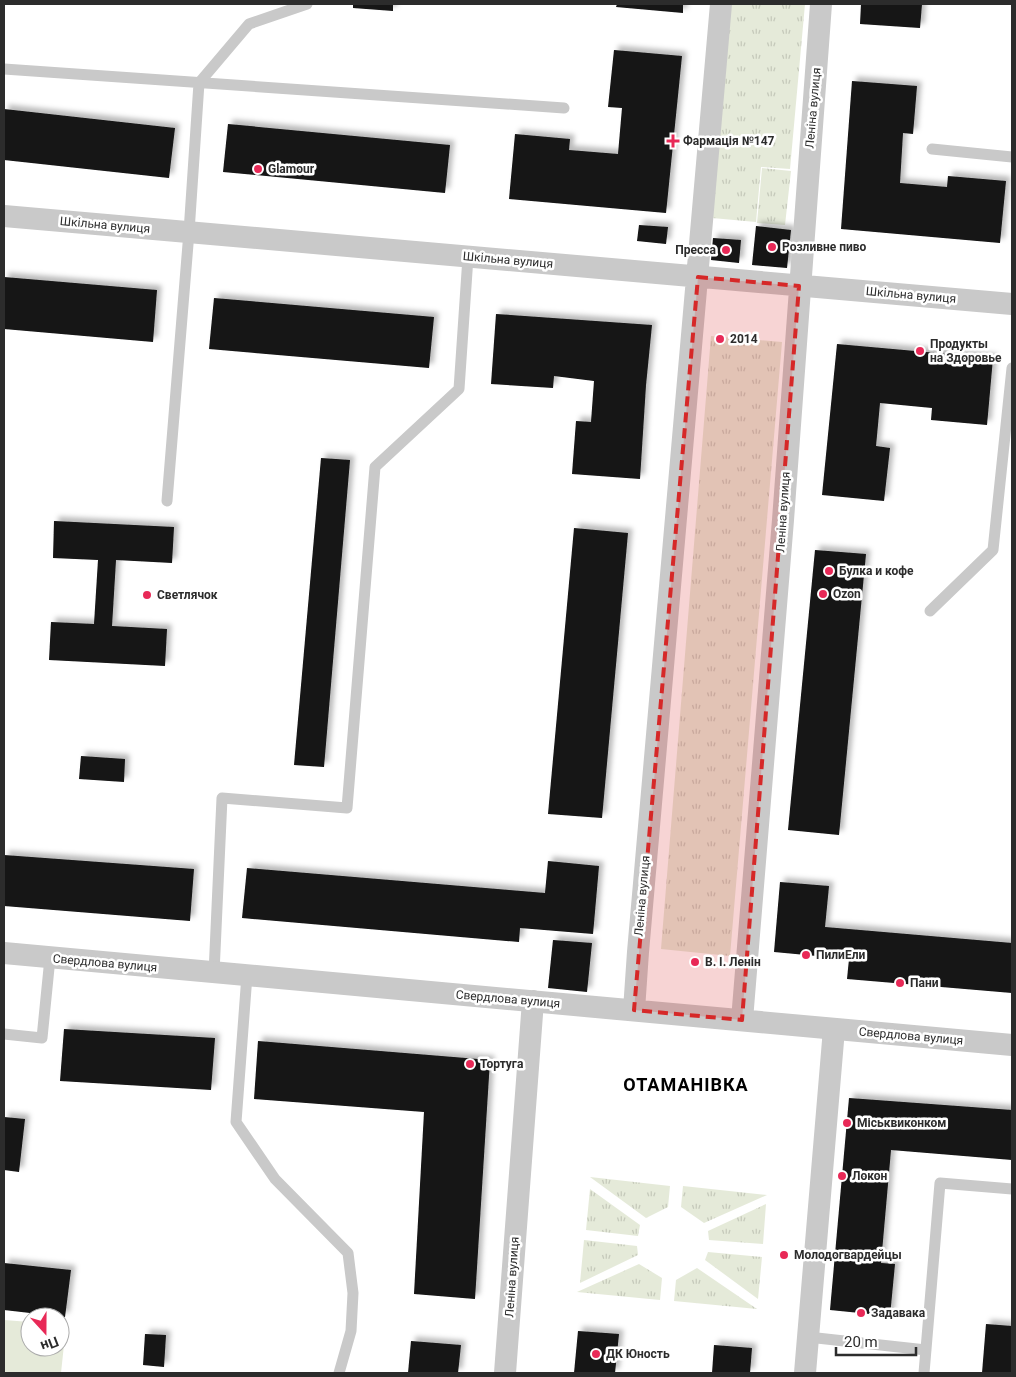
<svg xmlns="http://www.w3.org/2000/svg" width="1016" height="1377" font-family="Roboto,sans-serif">
	<style>
		.grass { fill: url(#grass-tufts) }
		.garden { fill: #e5ead9 }
		.building { fill: #131313; filter: url(#shadow) }
		.lines { fill: none; stroke-linecap: round; stroke-linejoin: round }
		.service { stroke: #c9c9c9; stroke-width: 11 }
		.minor { stroke: #c9c9c9; stroke-width: 22 }
		.marked { fill: #d62828; fill-opacity: 0.2; stroke: #d62828; stroke-width: 4; stroke-dasharray: 10 6; stroke-linejoin: round }
		.poi-dot { fill: #e82957; stroke: #fff; stroke-width: 2 }
		.labels { text-anchor: middle; stroke-width: 5; stroke-linejoin: round; paint-order: stroke }
		.street-label { font-size: 12px; fill: #2c2c2c; stroke: #fff }
		.poi-label { font-size: 12px; font-weight: bold; fill: #2c2c2c; stroke: #fff; text-anchor: start }
		.district-label { font-size: 18px; font-weight: bold; letter-spacing: 1px; fill: #000; stroke: #fff }
	</style>
	<defs>
		<pattern id="grass-tufts" width="24" height="20" patternUnits="userSpaceOnUse" patternTransform="scale(1.25)"><rect width="24" height="20" fill="#e5ead9"/><path d="M3 7l-1-3M5 7V3M7 7l1-3M15 17l-1-3M17 17v-4M19 17l1-3" fill="none" stroke="#c5c9ba"/></pattern>
		<filter id="shadow"><feDropShadow dx="4.5" dy="-4.5" stdDeviation="2.5" flood-color="#0004"/></filter>
	</defs>
	<rect width="100%" height="100%" fill="#fff"/>
	<path class="grass" d="M 731,4 L 805,4 L 790,169 L 761,167 L 756,222 L 712,218 Z
		M 762,168 L 791,171 L 785,225 L 757,223 Z
		M 711,336 L 782,342 L 730,956 L 661,949 Z
		M 590,1177 L 670,1186 L 668,1207 L 646,1218 Z
		M 683,1186 L 767,1195 L 704,1223 L 681,1207 Z
		M 590,1189 L 640,1225 L 638,1236 L 586,1230 Z
		M 766,1204 L 763,1244 L 709,1240 L 708,1231 Z
		M 584,1240 L 637,1246 L 638,1255 L 580,1283 Z
		M 708,1252 L 762,1257 L 758,1299 L 705,1260 Z
		M 639,1264 L 662,1278 L 660,1300 L 577,1292 Z
		M 697,1268 L 757,1309 L 674,1301 L 676,1280 Z"/>
	<path class="garden" d="M 4,1320 L 30,1322 L 30,1347 L 60,1347 L 60,1325 L 66,1326 L 61,1373 L 4,1373 Z"/>
	<path class="building" d="M 353,4 L 393,4 L 393,11 L 353,8 Z
		M 617,4 L 683,4 L 683,13 L 616,7 Z
		M 861,4 L 922,4 L 920,28 L 860,24 Z
		M 614,50 L 682,56 L 666,213 L 509,199 L 515,134 L 570,139 L 569,150 L 618,154 L 622,108 L 608,107 Z
		M 852,81 L 917,86 L 913,134 L 903,133 L 900,183 L 947,187 L 948,176 L 1006,181 L 1000,243 L 841,229 Z
		M 4,109 L 175,128 L 169,178 L 4,160 Z
		M 228,124 L 450,145 L 445,193 L 223,172 Z
		M 639,225 L 668,227 L 666,244 L 637,241 Z
		M 756,226 L 791,230 L 787,268 L 752,265 Z
		M 713,238 L 741,240 L 739,263 L 711,260 Z
		M 4,277 L 157,290 L 153,342 L 4,329 Z
		M 214,298 L 434,317 L 429,368 L 209,349 Z
		M 496,314 L 652,325 L 646,385 L 640,479 L 572,474 L 576,421 L 591,422 L 594,381 L 554,376 L 553,388 L 491,384 Z
		M 837,344 L 993,358 L 987,425 L 931,420 L 932,408 L 880,403 L 876,446 L 890,448 L 884,501 L 822,495 Z
		M 321,458 L 350,460 L 324,767 L 294,765 Z
		M 54,521 L 174,527 L 172,563 L 116,560 L 112,626 L 167,629 L 165,666 L 49,660 L 51,622 L 94,624 L 98,560 L 53,558 Z
		M 574,528 L 628,533 L 602,818 L 548,814 Z
		M 815,550 L 866,554 L 839,835 L 788,830 Z
		M 81,756 L 125,759 L 124,782 L 79,779 Z
		M 4,855 L 194,869 L 190,921 L 4,906 Z
		M 548,861 L 599,866 L 593,934 L 520,928 L 519,942 L 242,918 L 247,868 L 545,893 Z
		M 780,882 L 829,886 L 825,927 L 1012,943 L 1012,993 L 847,979 L 849,959 L 774,952 Z
		M 553,940 L 592,943 L 587,992 L 548,988 Z
		M 64,1029 L 215,1038 L 211,1090 L 60,1081 Z
		M 258,1041 L 490,1060 L 475,1299 L 414,1294 L 424,1112 L 254,1099 Z
		M 849,1098 L 1012,1110 L 1012,1160 L 891,1150 L 881,1263 L 895,1264 L 890,1316 L 830,1310 Z
		M 4,1117 L 25,1119 L 19,1172 L 4,1170 Z
		M 4,1263 L 71,1270 L 65,1317 L 4,1310 Z
		M 986,1324 L 1012,1326 L 1012,1373 L 982,1373 Z
		M 578,1331 L 619,1334 L 615,1373 L 574,1373 Z
		M 145,1334 L 166,1335 L 164,1367 L 143,1365 Z
		M 411,1341 L 461,1345 L 458,1373 L 408,1373 Z
		M 714,1345 L 752,1348 L 750,1373 L 712,1373 Z"/>
	<g class="lines">
		<path class="service" d="M 4,69 L 564,108
			M 932,149 L 1012,157
			M 167,501 L 189,232 L 199,83 L 249,24 L 307,4
			M 930,611 L 993,550 L 1012,368
			M 214,973 L 222,798 L 347,808 L 375,467 L 459,389 L 468,257
			M 247,975 L 236,1122 L 275,1179 L 348,1253 L 353,1293 L 351,1331 L 339,1373
			M 4,1034 L 42,1038 L 50,958
			M 808,1337 L 926,1350
			M 924,1373 L 940,1183 L 1012,1189"/>
		<path class="minor" d="M 4,216 L 1012,304
			M 4,953 L 1012,1045
			M 634,1010 L 638,952 L 721,4
			M 742,1020 L 783,520 L 821,4
			M 505,1373 L 533,1001
			M 805,1373 L 834,1029"/>
	</g>
	<path class="marked" d="M 698,277 L 799,286 L 742,1020 L 634,1010 Z"/>
	<g class="poi-dot">
		<path d="M670.5 133.5h5v5h5v5h-5v5h-5v-5h-5v-5h5z"/>
		<circle cx="258" cy="169" r="5"/>
		<circle cx="772" cy="247" r="5"/>
		<circle cx="726" cy="250" r="5"/>
		<circle cx="720" cy="339" r="5"/>
		<circle cx="920" cy="351" r="5"/>
		<circle cx="829" cy="571" r="5"/>
		<circle cx="823" cy="594" r="5"/>
		<circle cx="147" cy="595" r="5"/>
		<circle cx="806" cy="955" r="5"/>
		<circle cx="695" cy="962" r="5"/>
		<circle cx="900" cy="983" r="5"/>
		<circle cx="470" cy="1064" r="5"/>
		<circle cx="847" cy="1123" r="5"/>
		<circle cx="842" cy="1176" r="5"/>
		<circle cx="784" cy="1255" r="5"/>
		<circle cx="861" cy="1313" r="5"/>
		<circle cx="596" cy="1354" r="5"/>
	</g>
	<g class="labels">
		<g class="street-label">
			<text transform="translate(813 108) rotate(-85)" y="4">Леніна вулиця</text>
			<text transform="translate(105 225) rotate(5)" y="4">Шкільна вулиця</text>
			<text transform="translate(508 260) rotate(5)" y="4">Шкільна вулиця</text>
			<text transform="translate(911 295) rotate(5)" y="4">Шкільна вулиця</text>
			<text transform="translate(783 512) rotate(-86)" y="4">Леніна вулиця</text>
			<text transform="translate(642 896) rotate(-85)" y="4">Леніна вулиця</text>
			<text transform="translate(105 963) rotate(5)" y="4">Свердлова вулиця</text>
			<text transform="translate(508 999) rotate(5)" y="4">Свердлова вулиця</text>
			<text transform="translate(911 1036) rotate(5)" y="4">Свердлова вулиця</text>
			<text transform="translate(512 1277) rotate(-86)" y="4">Леніна вулиця</text>
		</g>
		<g class="poi-label">
			<text x="683" y="145">Фармація №147</text>
			<text x="268" y="173">Glamour</text>
			<text x="782" y="251">Розливне пиво</text>
			<text x="716" y="254" text-anchor="end">Пресса</text>
			<text x="730" y="343">2014</text>
			<text x="930" y="348">Продукты<tspan x="930" dy="14">на Здоровье</tspan></text>
			<text x="839" y="575">Булка и кофе</text>
			<text x="833" y="598">Ozon</text>
			<text x="157" y="599">Светлячок</text>
			<text x="816" y="959">ПилиЕли</text>
			<text x="705" y="966">В. І. Ленін</text>
			<text x="910" y="987">Пани</text>
			<text x="480" y="1068">Тортуга</text>
			<text x="857" y="1127">Міськвиконком</text>
			<text x="852" y="1180">Локон</text>
			<text x="794" y="1259">Молодогвардейцы</text>
			<text x="871" y="1317">Задавака</text>
			<text x="606" y="1358">ДК Юность</text>
		</g>
		<g class="district-label">
			<text x="686" y="1091">ОТАМАНІВКА</text>
		</g>
	</g>
	<rect width="1016" height="1377" fill="none" stroke="#2c2c2c" stroke-width="10"/>
	<g transform="translate(45 1332) rotate(159)"><circle r="24" fill="#ffffff" stroke="#ababab"/>
	<path d="M0-4L9 19L0 12L-9 19Z" fill="#e82957"/>
	<text y="-8" font-size="14" font-weight="bold" text-anchor="middle" fill="#2c2c2c">Пн</text>
	</g>
	<path d="M836 1347v8h80v-8" fill="none" stroke="#2c2c2c" stroke-width="2.5"/>
	<text x="844" y="1347" font-size="15" fill="#2c2c2c" stroke="#ffffff" stroke-width="4" paint-order="stroke">20 m</text>
</svg>
